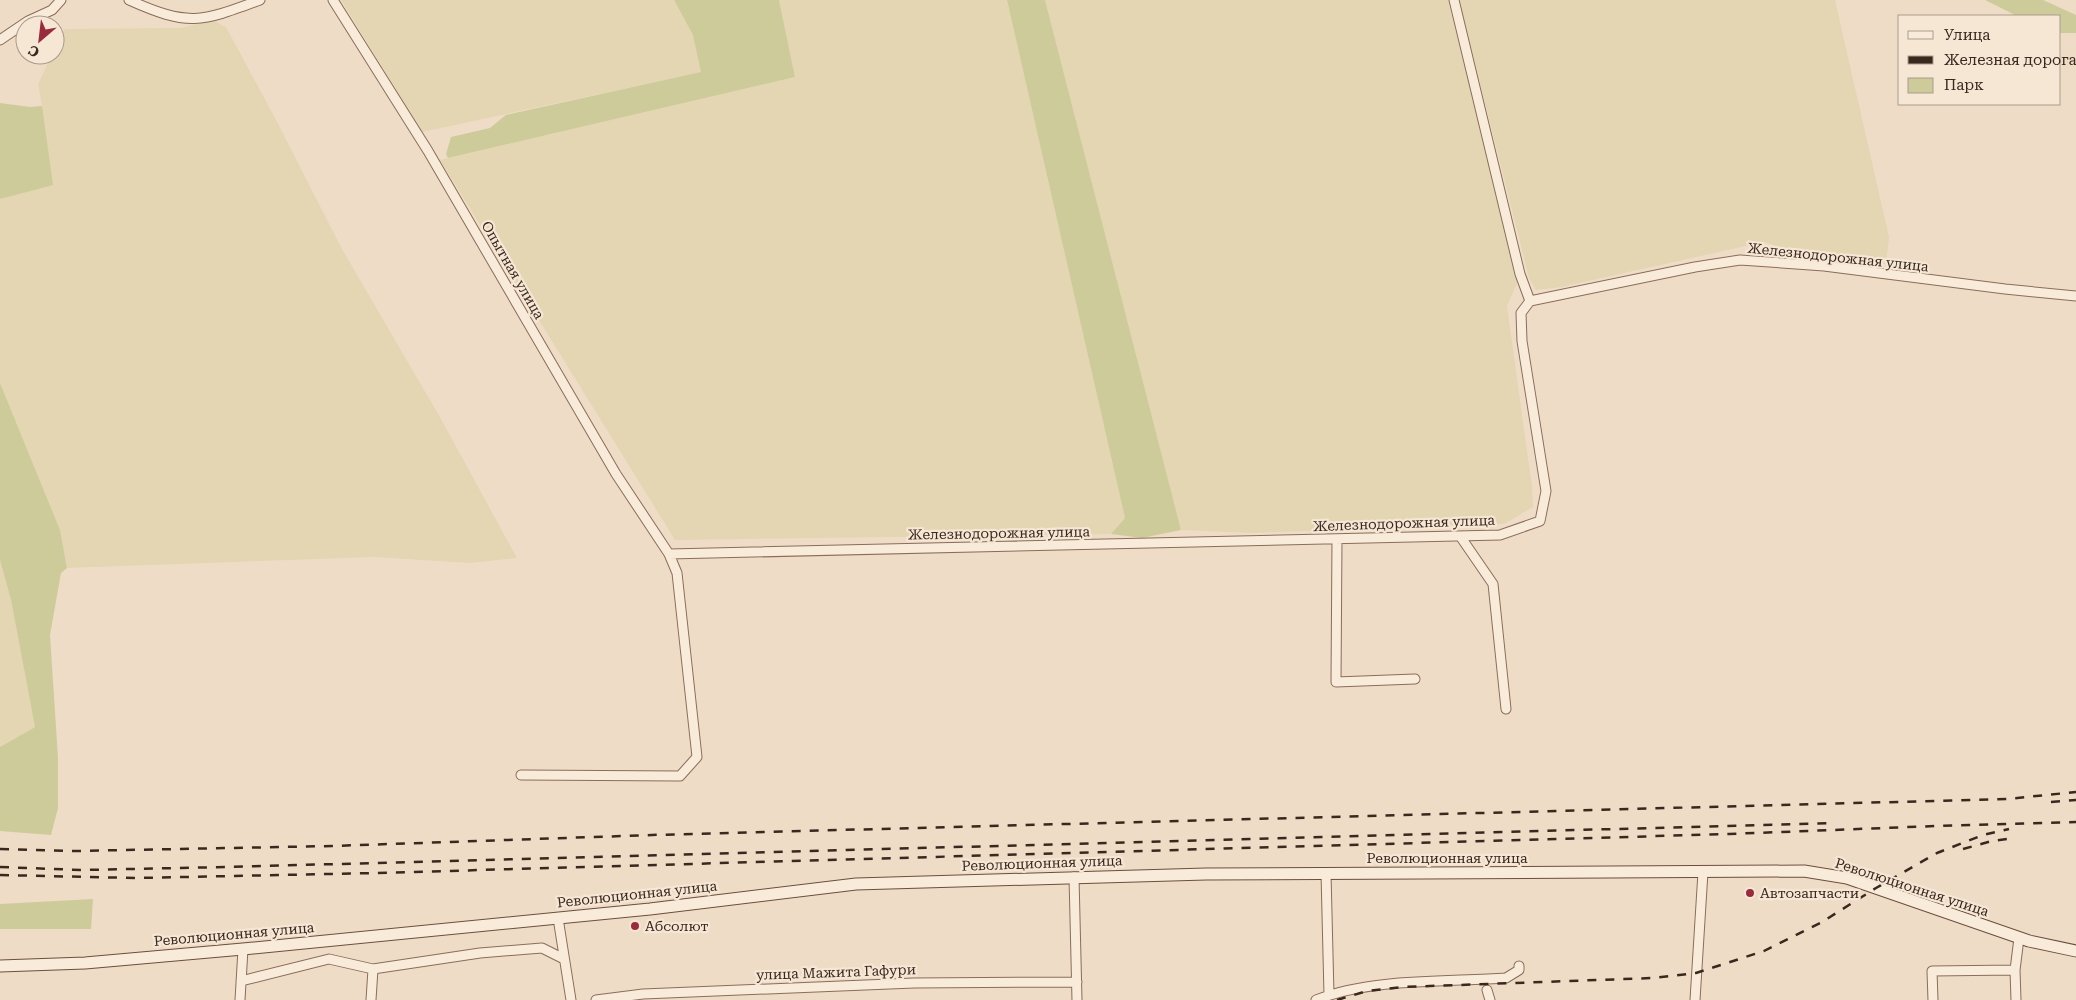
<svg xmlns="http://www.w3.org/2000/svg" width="2076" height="1000" font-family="'Roboto Serif',serif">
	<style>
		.farmland { fill: #e4d5b3 }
		.green { fill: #cdcb99 }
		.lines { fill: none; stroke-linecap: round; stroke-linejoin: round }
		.street-casing { stroke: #8a6d5b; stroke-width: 11 }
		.secondary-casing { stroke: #6c4e3e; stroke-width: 13 }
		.street { stroke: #f9ebd9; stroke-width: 9 }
		.secondary { stroke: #f9ebd9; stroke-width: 11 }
		.rail { stroke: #3a281f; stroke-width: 2.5; stroke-dasharray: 9 9; stroke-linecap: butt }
		.poi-dot { fill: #9a2b3d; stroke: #f6e7d5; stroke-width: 2 }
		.labels { text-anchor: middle; stroke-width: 4.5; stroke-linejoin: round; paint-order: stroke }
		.street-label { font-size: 14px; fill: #3a281f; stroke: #f6e7d5 }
		.poi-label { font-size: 14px; fill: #3a281f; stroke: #f6e7d5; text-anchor: start }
	</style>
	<rect width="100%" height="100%" fill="#efdcc6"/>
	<path class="farmland" d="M 341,0 L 674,0 L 693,35 L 702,72 L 422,132 Z
		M 779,0 L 1007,0 L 1125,518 L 1111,534 L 675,540 L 440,160 L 795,77 Z
		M 1045,0 L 1448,0 L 1518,281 L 1507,306 L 1532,487 L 1533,507 L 1504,524 L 1252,533 L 1181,530 Z
		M 1459,0 L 1835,0 L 1889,237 L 1886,264 L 1803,254 L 1764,242 L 1561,287 L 1536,290 L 1529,278 Z
		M 212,20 L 226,27 L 275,118 L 342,249 L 441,419 L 517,558 L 470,563 L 374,557 L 67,568 L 60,530 L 0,383 L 0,199 L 4,198 L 42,106 L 38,84 L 52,55 L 55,55 L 55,49 L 64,29 L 181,28 Z
		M 0,560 L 11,600 L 35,727 L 0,747 Z"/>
	<path class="green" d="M 674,0 L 779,0 L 795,77 L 448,158 L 446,154 L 451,137 L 490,128 L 506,115 L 701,72 L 693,35 Z
		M 1007,0 L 1045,0 L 1181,530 L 1142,538 L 1111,534 L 1125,518 Z
		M 1985,0 L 2043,0 L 2076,15 L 2076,33 L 2060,33 L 2060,16 L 2017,16 Z
		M 0,103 L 30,107 L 42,106 L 53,185 L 0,199 Z
		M 0,383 L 60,530 L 67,568 L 61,573 L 50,635 L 58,758 L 58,808 L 51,835 L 0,831 L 0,747 L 35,727 L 11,600 L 0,560 Z
		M 93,899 L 91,929 L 0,929 L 0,904 Z"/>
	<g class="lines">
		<g class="street-casing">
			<path id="street" d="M 129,0 C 189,27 201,22 260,0
				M 333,0 L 428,151 L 616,474 L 669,554 L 677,573 L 697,757 L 680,776 L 521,775
				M 1454,0 L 1520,274 L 1530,301
				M 0,40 L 28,21 L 52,10 L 61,0
				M 1460,536 L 1493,584 L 1506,709
				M 1337,539 L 1336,682 L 1415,679
				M 669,554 L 1500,535 L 1540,521 L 1546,491 L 1522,341 L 1521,313 L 1530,301 L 1695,267 L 1740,260 L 1824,266 L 2005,289 L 2076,296
				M 1326,873 L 1329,995
				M 1074,877 L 1077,1000
				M 558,918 L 571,1000
				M 241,981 L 329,959 L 373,969 L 480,953 L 542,948 L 564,959
				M 1487,990 L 1490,1000
				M 240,1000 L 243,949
				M 371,1000 L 373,969
				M 596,1000 L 643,994 L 914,983 L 1077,982
				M 1316,1000 C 1370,978 1448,982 1506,978 L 1519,970 L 1519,966
				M 1695,1000 L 1703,872
				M 1933,1000 L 1932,971 L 2015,970
				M 2016,1000 L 2015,970 L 2019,938"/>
		</g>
		<g class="secondary-casing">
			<path id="secondary" d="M 0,966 L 85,963 L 243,949 L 650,909 L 856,884 L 1206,874 L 1804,871 L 1847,878 L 2029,941 L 2076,951"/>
		</g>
		<use href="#street" class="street"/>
		<use href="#secondary" class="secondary"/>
		<path class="rail" d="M 2051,802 L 2076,800
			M 0,849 L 75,851 L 332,846 L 652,835 L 2007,799 L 2076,792
			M 1963,849 L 1992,841 L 2015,838
			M 0,867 L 81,870 L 228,867 L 1834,823
			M 0,875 L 136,878 L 377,873 L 1729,834 L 1936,826 L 2076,822
			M 1337,1000 L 1367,991 L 1403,987 L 1653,978 L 1696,973 L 1764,951 L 1822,922 L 1876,888 L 1937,853 L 1983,835 L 2009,829"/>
	</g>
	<g class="poi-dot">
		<circle cx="1750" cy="893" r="5"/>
		<circle cx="635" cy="926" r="5"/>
	</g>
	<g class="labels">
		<g class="street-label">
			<text transform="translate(1838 257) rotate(6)" y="5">Железнодорожная улица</text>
			<text transform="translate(513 270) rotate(60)" y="5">Опытная улица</text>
			<text transform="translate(1404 523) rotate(-2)" y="5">Железнодорожная улица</text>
			<text transform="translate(999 533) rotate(-1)" y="5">Железнодорожная улица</text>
			<text x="1447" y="863">Революционная улица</text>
			<text transform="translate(1042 863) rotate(-2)" y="5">Революционная улица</text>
			<text transform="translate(1912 887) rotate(18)" y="5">Революционная улица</text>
			<text transform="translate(637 894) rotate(-6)" y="5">Революционная улица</text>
			<text transform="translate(234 934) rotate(-5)" y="5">Революционная улица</text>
			<text transform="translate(836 972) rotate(-2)" y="5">улица Мажита Гафури</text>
		</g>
		<g class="poi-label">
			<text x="1760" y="898">Автозапчасти</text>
			<text x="645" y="931">Абсолют</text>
		</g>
	</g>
	<rect x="1898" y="15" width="162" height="90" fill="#f6e7d5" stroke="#ab9b8c"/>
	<rect x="1908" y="31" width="25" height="8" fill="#f9ebd9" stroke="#ab9b8c"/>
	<text x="1944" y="40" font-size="15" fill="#3a281f">Улица</text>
	<rect x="1908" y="56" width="25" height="8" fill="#3a281f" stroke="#ab9b8c"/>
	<text x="1944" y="65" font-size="15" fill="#3a281f">Железная дорога</text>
	<rect x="1908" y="78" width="25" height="15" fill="#cdcb99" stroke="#ab9b8c"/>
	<text x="1944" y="90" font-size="15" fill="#3a281f">Парк</text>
	<g transform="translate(40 40) rotate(208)"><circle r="24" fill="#f6e7d5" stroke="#ab9b8c"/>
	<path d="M0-4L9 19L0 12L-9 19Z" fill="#9a2b3d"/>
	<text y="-8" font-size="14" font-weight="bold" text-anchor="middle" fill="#3a281f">С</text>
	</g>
</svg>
